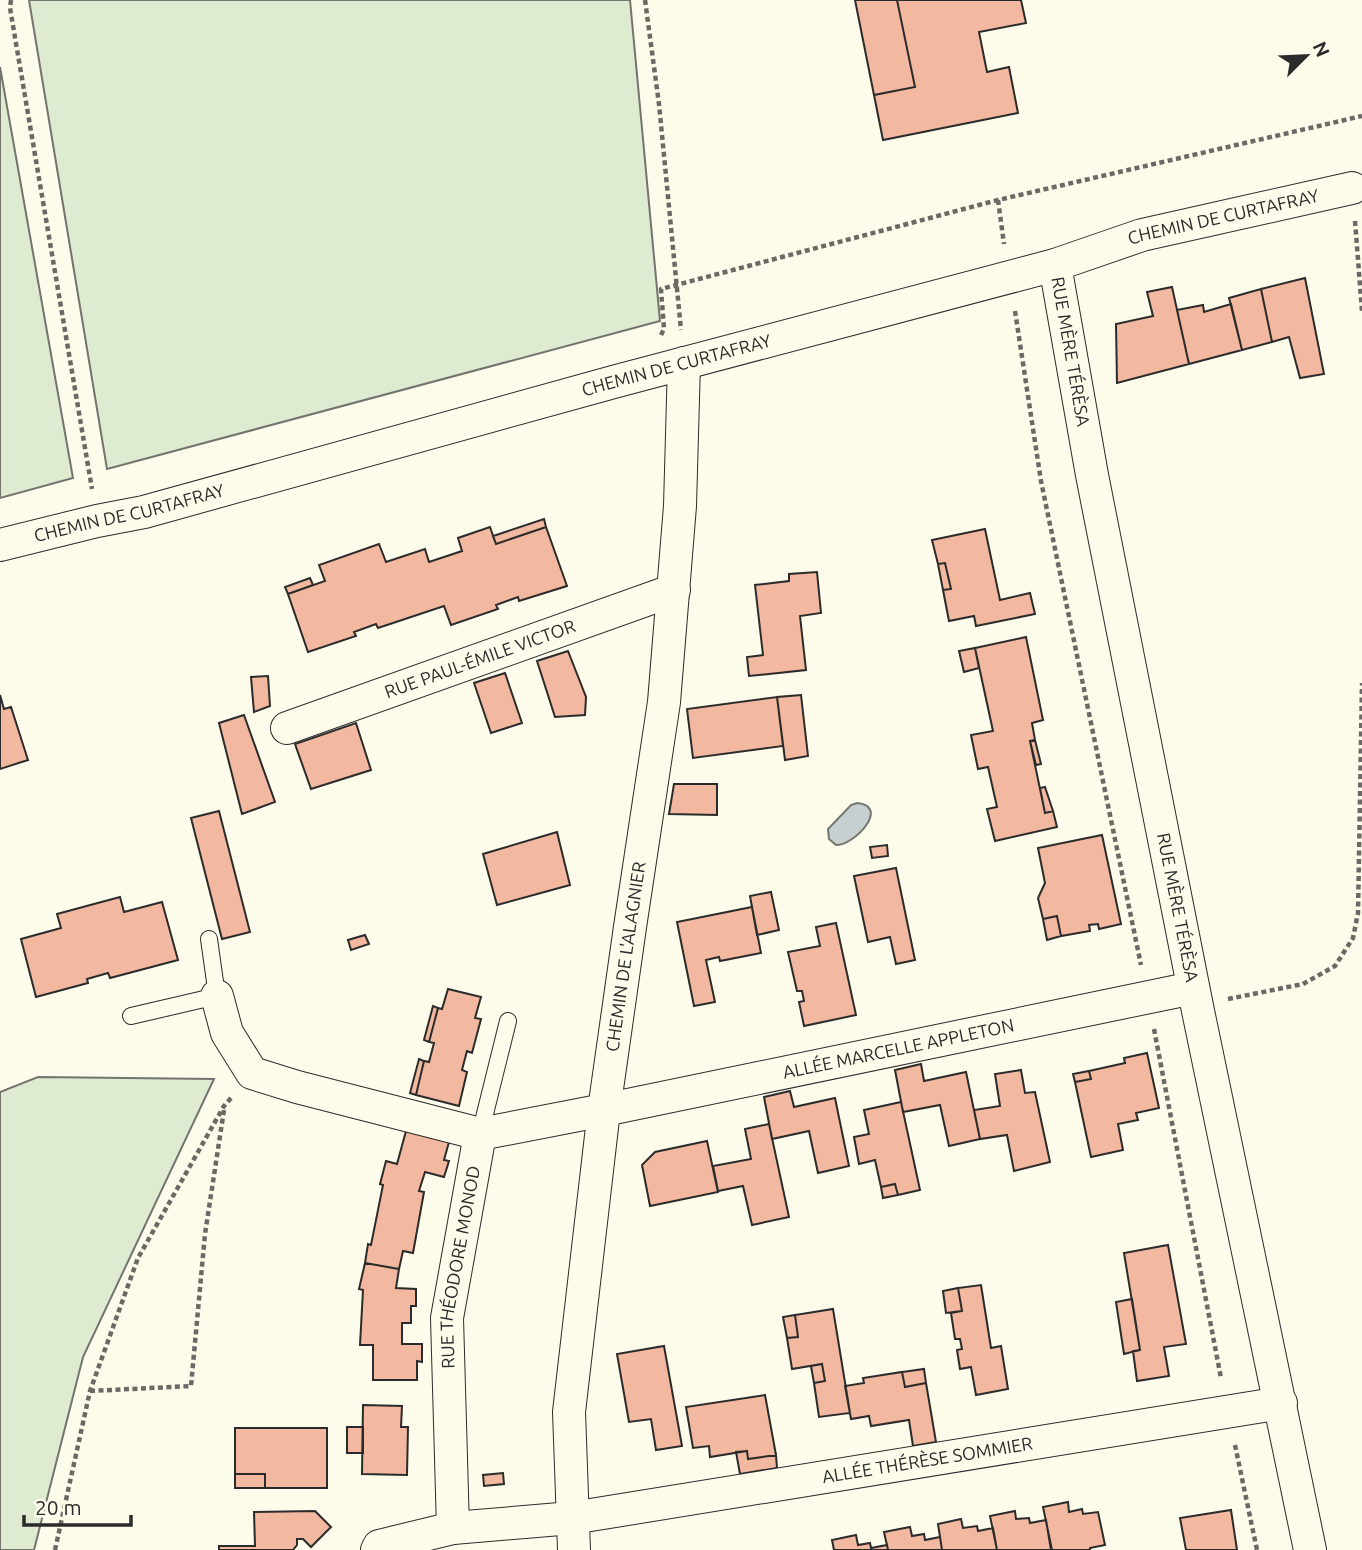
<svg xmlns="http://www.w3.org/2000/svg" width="1362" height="1550" font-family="Ubuntu,sans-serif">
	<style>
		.green { fill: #deebd1; stroke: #74746e; stroke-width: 2 }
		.water { fill: #c7d0d0; stroke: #74746e; stroke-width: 2 }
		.building { fill: #f2b8a0; stroke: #2b2b2b; stroke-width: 2 }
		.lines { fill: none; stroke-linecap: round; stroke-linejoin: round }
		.service-casing { stroke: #2b2b2b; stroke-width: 18 }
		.minor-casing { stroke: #2b2b2b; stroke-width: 34 }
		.path { stroke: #6a6964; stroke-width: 4.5; stroke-dasharray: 5 3.5; stroke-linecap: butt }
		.service { stroke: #fdfbea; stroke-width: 16 }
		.minor { stroke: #fdfbea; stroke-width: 32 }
		.labels { text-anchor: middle; stroke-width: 5; stroke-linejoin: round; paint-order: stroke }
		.street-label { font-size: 18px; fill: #2b2b2b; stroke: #fdfbea }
	</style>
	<rect width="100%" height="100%" fill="#fdfbea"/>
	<path class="green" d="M 29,0 L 630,0 L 660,321 L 107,469 Z
		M 0,67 L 73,478 L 0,498 Z
		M 38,1077 L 214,1079 L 83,1357 L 34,1550 L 0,1550 L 0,1092 Z"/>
	<path class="water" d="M 857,803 C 891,806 854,846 836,845 L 829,839 L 828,829 L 851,805 Z"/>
	<path class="building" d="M 855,0 L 897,0 L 915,87 L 874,95 Z
		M 897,0 L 1021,0 L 1026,23 L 979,32 L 987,72 L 1009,67 L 1018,113 L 883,140 L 874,95 L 915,87 Z
		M 1305,278 L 1324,374 L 1300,378 L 1289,337 L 1272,342 L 1261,289 Z
		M 1172,287 L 1189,364 L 1117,383 L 1116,324 L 1153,316 L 1147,292 Z
		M 1261,289 L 1272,342 L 1242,350 L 1229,298 Z
		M 1231,304 L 1242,350 L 1189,364 L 1177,310 L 1203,305 L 1204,312 Z
		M 544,519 L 546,527 L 496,544 L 493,536 Z
		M 490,527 L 496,544 L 546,527 L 567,586 L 519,601 L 518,597 L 496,605 L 498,609 L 451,625 L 444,606 L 378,628 L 376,624 L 354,632 L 356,636 L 308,652 L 288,594 L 325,581 L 319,565 L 379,544 L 386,562 L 425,549 L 429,562 L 462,551 L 458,538 Z
		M 985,529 L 1000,600 L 1030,593 L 1035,614 L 976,626 L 974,616 L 949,621 L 943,590 L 951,589 L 945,563 L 938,564 L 932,540 Z
		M 945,563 L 951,589 L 943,590 L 938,564 Z
		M 817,572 L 821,613 L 800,616 L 806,670 L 749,676 L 747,657 L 763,655 L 755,585 L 789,581 L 789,574 Z
		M 310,578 L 313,585 L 288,594 L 285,587 Z
		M 1026,637 L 1043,720 L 1032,723 L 1035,740 L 1030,741 L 1045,813 L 1053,811 L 1057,827 L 995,841 L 987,809 L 997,807 L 988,767 L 978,769 L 971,735 L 993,731 L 975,648 Z
		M 975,648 L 979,668 L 964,672 L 959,651 Z
		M 568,651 L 586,697 L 585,715 L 555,717 L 537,661 Z
		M 505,673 L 522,723 L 491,733 L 474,683 Z
		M 268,676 L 270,706 L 254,712 L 251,677 Z
		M 0,695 L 4,709 L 11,707 L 28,760 L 0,769 Z
		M 801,695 L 808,756 L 785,760 L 777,697 Z
		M 777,697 L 783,746 L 693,758 L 687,709 Z
		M 244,715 L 275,802 L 242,814 L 219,723 Z
		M 356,723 L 371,770 L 311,789 L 295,744 Z
		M 1035,740 L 1041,764 L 1036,765 L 1030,741 Z
		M 674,784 L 717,784 L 717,815 L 669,814 Z
		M 1045,787 L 1053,811 L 1045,813 L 1040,788 Z
		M 219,811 L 250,932 L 222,939 L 191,818 Z
		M 557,832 L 570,885 L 497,905 L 483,854 Z
		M 1102,835 L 1121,924 L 1099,929 L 1098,924 L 1089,925 L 1090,931 L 1061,936 L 1057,916 L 1043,919 L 1038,898 L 1045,883 L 1038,848 Z
		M 887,845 L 888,856 L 872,858 L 870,847 Z
		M 896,868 L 915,960 L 896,964 L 890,937 L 868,942 L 854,876 Z
		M 771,892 L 779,930 L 757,935 L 750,896 Z
		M 120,897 L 124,912 L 162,902 L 178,960 L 110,978 L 108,973 L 87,979 L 88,983 L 36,997 L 21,939 L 61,928 L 57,914 Z
		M 752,907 L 761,953 L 720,961 L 719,957 L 706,960 L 715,1002 L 694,1006 L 677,922 Z
		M 1057,916 L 1061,936 L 1047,940 L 1043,919 Z
		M 836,923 L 856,1015 L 804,1026 L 799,1002 L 804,1001 L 802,991 L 797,991 L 788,952 L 820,946 L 816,927 Z
		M 365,935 L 369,944 L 351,950 L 348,940 Z
		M 448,989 L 481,997 L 475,1018 L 481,1019 L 472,1053 L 467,1051 L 462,1070 L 467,1072 L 459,1106 L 416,1095 L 424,1061 L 429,1062 L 434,1043 L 429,1042 L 438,1008 L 442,1009 Z
		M 433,1006 L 438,1008 L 429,1042 L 424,1040 Z
		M 1147,1053 L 1159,1108 L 1136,1113 L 1138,1120 L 1118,1124 L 1123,1150 L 1091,1157 L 1075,1082 L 1091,1079 L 1089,1071 L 1125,1063 L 1124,1058 Z
		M 419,1059 L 424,1061 L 416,1095 L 410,1093 Z
		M 921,1064 L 924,1081 L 966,1072 L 980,1139 L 949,1146 L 940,1105 L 903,1112 L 895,1070 Z
		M 1021,1070 L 1025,1093 L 1035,1092 L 1050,1162 L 1014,1171 L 1007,1135 L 980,1139 L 974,1110 L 1000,1106 L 995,1074 Z
		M 1089,1071 L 1091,1079 L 1075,1082 L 1073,1074 Z
		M 790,1091 L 794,1107 L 835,1098 L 849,1166 L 818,1173 L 809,1131 L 772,1139 L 764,1097 Z
		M 901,1102 L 920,1190 L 898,1195 L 895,1184 L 881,1187 L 875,1160 L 859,1164 L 854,1137 L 869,1134 L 864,1110 Z
		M 769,1124 L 789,1217 L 752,1225 L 743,1186 L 718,1191 L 713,1166 L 751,1159 L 745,1129 Z
		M 406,1131 L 449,1142 L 444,1160 L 449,1161 L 444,1177 L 425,1172 L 419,1191 L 424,1192 L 413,1253 L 403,1251 L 399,1269 L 365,1263 L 368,1244 L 371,1245 L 383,1185 L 380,1184 L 386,1161 L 397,1164 Z
		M 707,1141 L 718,1192 L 650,1206 L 642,1165 L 655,1152 Z
		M 895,1184 L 898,1195 L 883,1198 L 881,1187 Z
		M 1168,1245 L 1186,1344 L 1164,1347 L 1169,1376 L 1137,1381 L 1133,1351 L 1140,1350 L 1124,1253 Z
		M 365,1263 L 399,1269 L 396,1288 L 416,1289 L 416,1306 L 411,1306 L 411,1323 L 402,1323 L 402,1344 L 422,1344 L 422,1362 L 417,1361 L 417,1380 L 373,1380 L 373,1345 L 360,1345 L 363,1290 L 359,1289 Z
		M 981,1285 L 991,1348 L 1001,1346 L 1008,1389 L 976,1395 L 971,1367 L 960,1369 L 957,1350 L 962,1349 L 960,1339 L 955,1339 L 951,1313 L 962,1311 L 958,1288 Z
		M 958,1288 L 962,1311 L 946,1313 L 943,1291 Z
		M 1132,1299 L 1140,1350 L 1124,1354 L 1116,1302 Z
		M 833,1309 L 850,1413 L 819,1417 L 814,1383 L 825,1381 L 822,1364 L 792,1369 L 787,1338 L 798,1337 L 795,1315 Z
		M 795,1315 L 798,1337 L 787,1338 L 783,1317 Z
		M 664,1346 L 682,1446 L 656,1450 L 651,1419 L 629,1422 L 617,1354 Z
		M 822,1364 L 825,1381 L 814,1383 L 811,1366 Z
		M 924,1369 L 926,1383 L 905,1387 L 902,1372 Z
		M 902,1372 L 905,1387 L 926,1383 L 936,1442 L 913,1446 L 909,1420 L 871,1426 L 869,1416 L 851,1419 L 845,1386 L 864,1383 L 863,1378 Z
		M 765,1395 L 776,1455 L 748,1459 L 747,1451 L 710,1457 L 709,1446 L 693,1448 L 686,1407 Z
		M 363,1405 L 402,1406 L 401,1427 L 408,1427 L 407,1475 L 362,1474 Z
		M 347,1427 L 363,1427 L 363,1453 L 347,1453 Z
		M 235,1428 L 327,1428 L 327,1488 L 265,1488 L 265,1474 L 235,1474 Z
		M 747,1451 L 748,1459 L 776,1455 L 777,1468 L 740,1474 L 736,1452 Z
		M 503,1473 L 504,1484 L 484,1486 L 483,1475 Z
		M 235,1474 L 265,1474 L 265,1488 L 235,1488 Z
		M 1068,1502 L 1069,1512 L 1082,1509 L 1083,1514 L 1098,1512 L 1105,1545 L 1090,1548 L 1090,1550 L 1052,1550 L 1043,1507 Z
		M 1231,1510 L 1237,1550 L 1186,1550 L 1180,1518 Z
		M 315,1511 L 331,1527 L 311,1547 L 303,1539 L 297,1539 L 297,1545 L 293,1550 L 219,1550 L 219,1546 L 255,1546 L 254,1512 Z
		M 1015,1511 L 1016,1519 L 1029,1518 L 1030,1523 L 1046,1520 L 1051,1550 L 997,1550 L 990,1516 Z
		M 961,1519 L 963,1528 L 977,1526 L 978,1531 L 993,1528 L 997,1550 L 942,1550 L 938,1524 Z
		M 910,1527 L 912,1536 L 924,1534 L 925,1540 L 940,1537 L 942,1550 L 888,1550 L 884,1532 Z
		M 856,1535 L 858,1545 L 870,1543 L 871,1548 L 887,1545 L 888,1550 L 834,1550 L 832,1540 Z"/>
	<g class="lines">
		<g class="service-casing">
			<path id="service" d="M 131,1016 L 217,996 L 209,939
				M 480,1134 L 508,1021"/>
		</g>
		<g class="minor-casing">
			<g id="minor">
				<path id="s1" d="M 1055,265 L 1092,475 L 1197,1006 L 1310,1550"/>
				<path id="s2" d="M 0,545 L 97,521 L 144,512 L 617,381 L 1055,265 L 1142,235 L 1352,188"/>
				<path id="s3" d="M 287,728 L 674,590"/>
				<path d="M 217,996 L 227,1033 L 252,1073 L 297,1087 L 480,1134"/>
				<path id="s4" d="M 453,1528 L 447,1318 L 480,1134 L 604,1110 L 1193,988"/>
				<path id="s5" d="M 377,1550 L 379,1546 L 453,1528 L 572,1518 L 1281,1403"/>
				<path id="s6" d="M 574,1550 L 569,1412 L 604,1110 L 630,927 L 664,702 L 680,506 L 684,363"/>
			</g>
		</g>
		<path class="path" d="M 11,0 L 10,8 L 92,489
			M 645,0 L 659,104 L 681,330
			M 998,200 L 1004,244
			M 1355,221 L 1362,311
			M 1015,311 L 1041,481 L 1141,965
			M 661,335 L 664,329 L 661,289 L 998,200 L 1362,116
			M 1228,999 L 1303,984 L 1335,966 L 1353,938 L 1358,913 L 1362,683
			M 1154,1029 L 1221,1378
			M 90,1391 L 191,1386 L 205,1234 L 224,1110
			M 1235,1445 L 1257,1550
			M 55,1550 L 90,1391 L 138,1258 L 224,1106 L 231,1098"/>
		<use href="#service" class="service"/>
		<use href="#minor" class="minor"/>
	</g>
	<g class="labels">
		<g class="street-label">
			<text dy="6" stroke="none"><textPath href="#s2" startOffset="1267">CHEMIN DE CURTAFRAY</textPath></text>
			<text dy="6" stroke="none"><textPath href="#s1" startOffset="88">RUE MÈRE TÉRÈSA</textPath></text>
			<text dy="6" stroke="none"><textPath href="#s2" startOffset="700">CHEMIN DE CURTAFRAY</textPath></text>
			<text dy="6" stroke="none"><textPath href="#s2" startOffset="133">CHEMIN DE CURTAFRAY</textPath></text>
			<text dy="6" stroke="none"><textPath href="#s3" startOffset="205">RUE PAUL-ÉMILE VICTOR</textPath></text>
			<text dy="6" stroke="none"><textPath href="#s1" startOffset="654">RUE MÈRE TÉRÈSA</textPath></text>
			<text dy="6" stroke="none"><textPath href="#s6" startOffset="597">CHEMIN DE L'ALAGNIER</textPath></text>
			<text dy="6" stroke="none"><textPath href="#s4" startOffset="824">ALLÉE MARCELLE APPLETON</textPath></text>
			<text dy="6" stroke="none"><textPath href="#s4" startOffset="262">RUE THÉODORE MONOD</textPath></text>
			<text dy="6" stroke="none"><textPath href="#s5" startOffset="560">ALLÉE THÉRÈSE SOMMIER</textPath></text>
		</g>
	</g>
	<g transform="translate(1306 56) rotate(66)" stroke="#fdfbea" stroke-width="5" paint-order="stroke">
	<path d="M0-5L12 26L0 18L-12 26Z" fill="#2b2b2b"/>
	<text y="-10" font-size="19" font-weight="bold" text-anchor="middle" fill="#2b2b2b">N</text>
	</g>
	<path d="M24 1515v10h107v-10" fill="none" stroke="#2b2b2b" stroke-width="3.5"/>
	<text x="35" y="1515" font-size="21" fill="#2b2b2b" stroke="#fdfbea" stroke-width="5" paint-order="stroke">20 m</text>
</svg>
